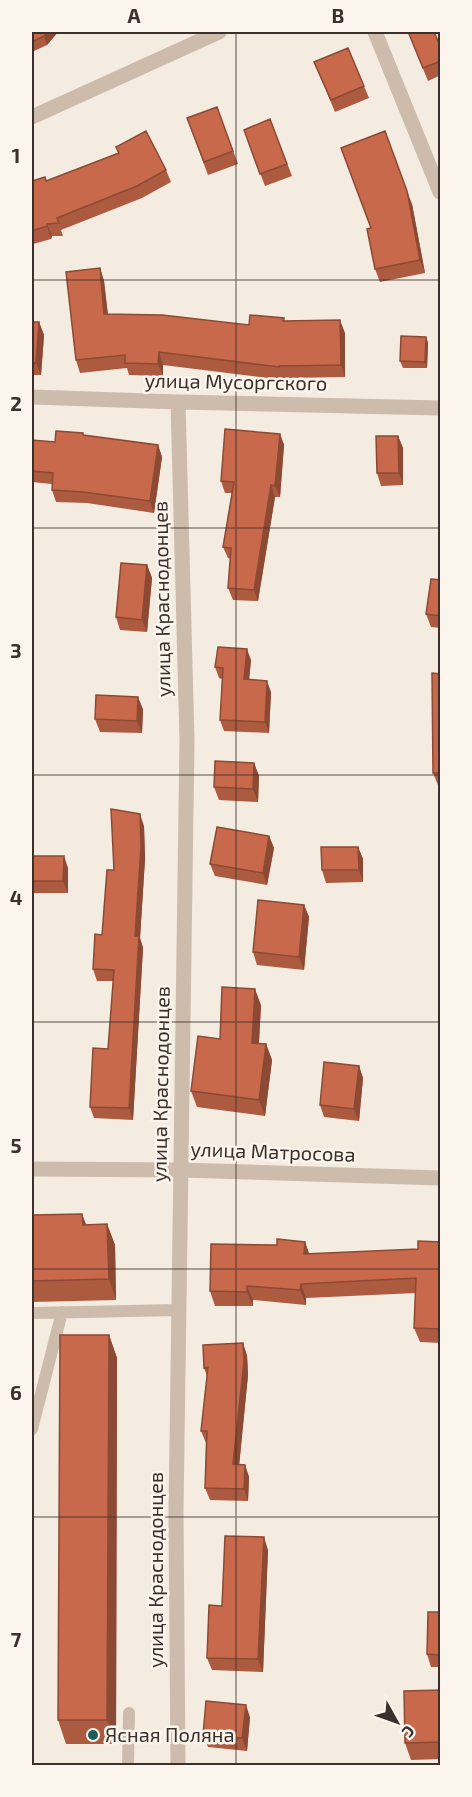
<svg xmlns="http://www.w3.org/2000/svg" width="472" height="1797" font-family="'Exo 2',sans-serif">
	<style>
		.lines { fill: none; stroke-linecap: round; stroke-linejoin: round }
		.lane { stroke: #cdbbac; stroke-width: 12 }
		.street { stroke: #cdbbac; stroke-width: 15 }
		.wall { fill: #ac5a40 }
		.shaded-wall { fill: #8c4a34 }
		.building { fill: #c8694b; stroke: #8c4a34; stroke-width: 1.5 }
		.grid { fill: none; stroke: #3b302b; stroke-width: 1.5; stroke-opacity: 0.55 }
		.poi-dot { fill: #1f5a5e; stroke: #fbf5ee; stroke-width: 2 }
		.labels { text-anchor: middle; stroke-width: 5; stroke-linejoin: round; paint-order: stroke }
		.street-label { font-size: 20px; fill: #3b302b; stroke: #fbf5ee }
		.poi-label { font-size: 20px; fill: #3b302b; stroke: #fbf5ee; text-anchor: start }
		.neatline { fill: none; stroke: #3b302b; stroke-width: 2 }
		.grid-label { font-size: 20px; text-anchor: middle; font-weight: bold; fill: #3b302b }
	</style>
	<rect width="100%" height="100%" fill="#f4ebe1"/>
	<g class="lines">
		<path class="lane" d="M 32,1313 L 179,1310
			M 32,1429 L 62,1312
			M 128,1766 L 129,1713"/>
		<path class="street" d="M 375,32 L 440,192
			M 32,117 L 219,32
			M 32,397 L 178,402 L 440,408
			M 32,1169 L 181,1170 L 440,1178
			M 178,1766 L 176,1512 L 187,740 L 178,402"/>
	</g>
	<path class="wall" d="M 32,32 L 58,32 L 47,45 L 32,52 Z
		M 409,34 L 441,48 L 441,75 L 428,81 Z
		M 314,62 L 364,86 L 369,98 L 335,112 Z
		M 217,107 L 238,164 L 208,175 L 187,118 Z
		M 270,119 L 292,176 L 265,186 L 244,130 Z
		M 116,147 L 166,170 L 171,182 L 142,198 L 61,230 L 63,236 L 52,236 L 51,239 L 33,244 L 32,241 L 32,181 L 46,181 L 118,153 Z
		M 412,204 L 425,273 L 380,282 L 375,269 L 371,228 Z
		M 100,268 L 104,281 L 108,314 L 249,325 L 284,318 L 285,321 L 345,333 L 345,377 L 284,378 L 284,380 L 163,365 L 163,376 L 129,375 L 127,368 L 80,373 L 76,360 Z
		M 32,322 L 39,322 L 44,335 L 41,375 L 32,375 Z
		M 426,337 L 428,343 L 427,368 L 403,368 L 400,361 Z
		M 83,433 L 84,435 L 158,445 L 162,457 L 154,513 L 87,503 L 56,502 L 52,490 L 52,484 L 32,482 L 32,440 L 55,442 Z
		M 280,434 L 284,445 L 280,497 L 275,497 L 258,601 L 233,600 L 228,588 L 231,559 L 228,558 L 223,547 L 232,493 L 225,493 L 221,481 Z
		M 398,436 L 403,448 L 403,485 L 381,486 L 377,473 Z
		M 147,565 L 152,578 L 147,632 L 120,630 L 116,617 Z
		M 441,580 L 441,628 L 431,627 L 426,614 Z
		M 251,660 L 249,680 L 271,692 L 269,733 L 224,731 L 220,720 L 222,679 L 219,678 L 215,667 Z
		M 441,674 L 441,785 L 438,785 L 433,773 Z
		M 143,709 L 142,733 L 100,732 L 95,719 Z
		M 254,763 L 259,776 L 258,802 L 219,800 L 214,787 Z
		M 144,826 L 145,859 L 140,938 L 143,948 L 133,1120 L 94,1118 L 90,1107 L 108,1049 L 114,981 L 97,981 L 93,969 L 102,935 L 114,870 Z
		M 269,836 L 274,848 L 267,885 L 215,876 L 210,864 Z
		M 358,847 L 363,859 L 363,882 L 326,883 L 322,870 Z
		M 32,856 L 68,868 L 68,893 L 32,893 Z
		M 304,905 L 309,917 L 304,970 L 257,965 L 253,952 Z
		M 261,1005 L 259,1043 L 266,1044 L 272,1060 L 265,1116 L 197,1107 L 191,1091 Z
		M 359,1066 L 363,1078 L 359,1121 L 324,1117 L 320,1105 Z
		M 32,1215 L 87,1225 L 107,1224 L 115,1245 L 116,1300 L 32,1302 Z
		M 305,1242 L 309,1254 L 418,1249 L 441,1242 L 441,1343 L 420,1342 L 414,1328 L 416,1293 L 306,1298 L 306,1305 L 253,1300 L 253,1306 L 215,1306 L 210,1291 L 277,1245 Z
		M 109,1335 L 117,1358 L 116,1744 L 66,1744 L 58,1720 Z
		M 247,1355 L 248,1375 L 239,1465 L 245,1465 L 249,1477 L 248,1501 L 210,1500 L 205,1488 L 206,1443 L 201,1431 L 207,1376 L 204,1368 Z
		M 268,1550 L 263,1672 L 212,1670 L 207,1658 Z
		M 441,1612 L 441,1667 L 431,1667 L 427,1654 Z
		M 441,1690 L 441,1759 L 411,1760 L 405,1743 Z
		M 250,1717 L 247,1751 L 208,1747 L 203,1735 Z"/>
	<path class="shaded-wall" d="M 48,32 L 58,32 L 47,45 L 44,36 Z
		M 407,191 L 412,204 L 425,273 L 420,260 Z
		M 47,224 L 52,236 L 51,239 L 47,226 Z
		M 100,268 L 104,281 L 109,326 L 104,314 Z
		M 340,320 L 345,333 L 345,377 L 341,365 Z
		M 39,322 L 44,335 L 41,375 L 36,363 Z
		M 426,337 L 428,343 L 427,368 L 425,362 Z
		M 159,352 L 163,365 L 163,376 L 158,364 Z
		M 280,434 L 284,445 L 280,497 L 275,486 Z
		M 398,436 L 403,448 L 403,485 L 399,473 Z
		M 158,445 L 162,457 L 154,513 L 150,501 Z
		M 271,485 L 275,497 L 258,601 L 254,590 Z
		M 147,565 L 152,578 L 147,632 L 142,620 Z
		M 247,649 L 251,660 L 248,690 L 244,679 Z
		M 267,681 L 271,692 L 269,733 L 265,722 Z
		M 138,697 L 143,709 L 142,733 L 137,721 Z
		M 254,763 L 259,776 L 258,802 L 253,789 Z
		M 140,814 L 144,826 L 145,859 L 140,938 L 143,948 L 133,1120 L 129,1108 Z
		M 269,836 L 274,848 L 267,885 L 263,873 Z
		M 358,847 L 363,859 L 363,882 L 359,870 Z
		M 64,856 L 68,868 L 68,893 L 63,881 Z
		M 304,905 L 309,917 L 304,970 L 299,957 Z
		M 255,989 L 261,1005 L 258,1058 L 252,1043 Z
		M 266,1044 L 272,1060 L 265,1116 L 259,1100 Z
		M 359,1066 L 363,1078 L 359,1121 L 354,1109 Z
		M 82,1214 L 90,1234 L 83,1225 Z
		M 107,1224 L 115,1245 L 116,1300 L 109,1279 Z
		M 305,1242 L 310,1256 L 304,1254 Z
		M 301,1284 L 306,1298 L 306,1305 L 300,1290 Z
		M 247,1286 L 253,1300 L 253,1306 L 247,1292 Z
		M 109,1335 L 117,1358 L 116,1744 L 107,1720 Z
		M 243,1343 L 247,1355 L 248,1375 L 238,1477 L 233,1464 Z
		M 245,1465 L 249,1477 L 248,1501 L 244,1489 Z
		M 264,1537 L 268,1550 L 263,1672 L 258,1659 Z
		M 246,1705 L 250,1717 L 247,1751 L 242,1738 Z"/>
	<path class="building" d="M 32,32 L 48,32 L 44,36 L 32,42 Z
		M 414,32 L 434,32 L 441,48 L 441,61 L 423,68 L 409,34 Z
		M 348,48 L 364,86 L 331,100 L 314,62 Z
		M 217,107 L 233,151 L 204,162 L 187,118 Z
		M 270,119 L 287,164 L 260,174 L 244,130 Z
		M 146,131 L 166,170 L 137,186 L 57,218 L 59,223 L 47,224 L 47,226 L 32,231 L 32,181 L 45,177 L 46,181 L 119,153 L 116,147 Z
		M 385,131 L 407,191 L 420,260 L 375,269 L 367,229 L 371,228 L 341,148 Z
		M 100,268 L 104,314 L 162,315 L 249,325 L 250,315 L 284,318 L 283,321 L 340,320 L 341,365 L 279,366 L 279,367 L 159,352 L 158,364 L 125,363 L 125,355 L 76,360 L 66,272 Z
		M 32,322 L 39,322 L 36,363 L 32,363 Z
		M 401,336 L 426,337 L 425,362 L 400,361 Z
		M 225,429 L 280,434 L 275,486 L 271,485 L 254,590 L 228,588 L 231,548 L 223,547 L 234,482 L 221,481 Z
		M 56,431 L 83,433 L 83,435 L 158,445 L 150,501 L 83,492 L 52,490 L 53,473 L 32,471 L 32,440 L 55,442 Z
		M 376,436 L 398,436 L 399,473 L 377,473 Z
		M 121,563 L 147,565 L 142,620 L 116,617 Z
		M 431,579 L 441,580 L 441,616 L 426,614 Z
		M 218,647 L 247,649 L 244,679 L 267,681 L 265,722 L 220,720 L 223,668 L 215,667 Z
		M 432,673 L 441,674 L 441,773 L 433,773 Z
		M 96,695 L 138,697 L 137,721 L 95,719 Z
		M 215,761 L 254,763 L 253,789 L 214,787 Z
		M 111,809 L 140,814 L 141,847 L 135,936 L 139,936 L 129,1108 L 90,1107 L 93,1048 L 108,1049 L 114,970 L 93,969 L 95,934 L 102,935 L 107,870 L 114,870 Z
		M 217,827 L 269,836 L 263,873 L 210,864 Z
		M 321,847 L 358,847 L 359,870 L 322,870 Z
		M 32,856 L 64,856 L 63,881 L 32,881 Z
		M 258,900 L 304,905 L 299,957 L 253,952 Z
		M 222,987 L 255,989 L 252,1043 L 266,1044 L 259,1100 L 191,1091 L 198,1036 L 220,1039 Z
		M 324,1062 L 359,1066 L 354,1109 L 320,1105 Z
		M 82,1214 L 83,1225 L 107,1224 L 109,1279 L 32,1281 L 32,1215 Z
		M 277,1239 L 305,1242 L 304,1254 L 418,1249 L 418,1241 L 441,1242 L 441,1329 L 414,1328 L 416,1278 L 301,1284 L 300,1290 L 247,1286 L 247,1292 L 210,1291 L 211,1244 L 277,1245 Z
		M 60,1335 L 109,1335 L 107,1720 L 58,1720 Z
		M 243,1343 L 244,1362 L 233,1464 L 245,1465 L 244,1489 L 205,1488 L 207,1431 L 201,1431 L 208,1367 L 204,1368 L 203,1345 Z
		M 225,1536 L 264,1537 L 258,1659 L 207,1658 L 209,1605 L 222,1606 Z
		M 428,1612 L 441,1612 L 441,1655 L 427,1654 Z
		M 441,1690 L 441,1742 L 405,1743 L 404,1691 Z
		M 206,1701 L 246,1705 L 242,1738 L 203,1735 Z"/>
	<path class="grid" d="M 236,32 L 236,1766M 32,280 L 440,280M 32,528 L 440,528M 32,775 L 440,775M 32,1022 L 440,1022M 32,1269 L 440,1269M 32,1517 L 440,1517"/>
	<circle class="poi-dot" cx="93" cy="1735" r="6"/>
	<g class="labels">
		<g class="street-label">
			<text transform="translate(236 382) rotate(1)" y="7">улица Мусоргского</text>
			<text transform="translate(162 599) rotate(-91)" y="7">улица Краснодонцев</text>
			<text transform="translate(161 1084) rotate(-89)" y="7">улица Краснодонцев</text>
			<text transform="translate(273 1152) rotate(2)" y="7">улица Матросова</text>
			<text transform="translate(156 1570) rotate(-90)" y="7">улица Краснодонцев</text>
		</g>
		<g class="poi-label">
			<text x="105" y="1742">Ясная Поляна</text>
		</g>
	</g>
	<rect width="472" height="1797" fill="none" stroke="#fbf5ee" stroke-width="66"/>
	<g transform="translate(397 1722) rotate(130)" stroke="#fbf5ee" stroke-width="4.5" paint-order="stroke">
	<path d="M0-4.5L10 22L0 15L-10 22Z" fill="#3b302b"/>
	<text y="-9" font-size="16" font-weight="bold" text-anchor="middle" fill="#3b302b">С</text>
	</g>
	<rect x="33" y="33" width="406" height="1731" class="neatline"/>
	<g class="grid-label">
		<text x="134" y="23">A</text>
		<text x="338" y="23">B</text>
		<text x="16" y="163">1</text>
		<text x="16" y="411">2</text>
		<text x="16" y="658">3</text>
		<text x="16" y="905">4</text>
		<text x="16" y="1153">5</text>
		<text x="16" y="1400">6</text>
		<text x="16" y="1647">7</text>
	</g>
</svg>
